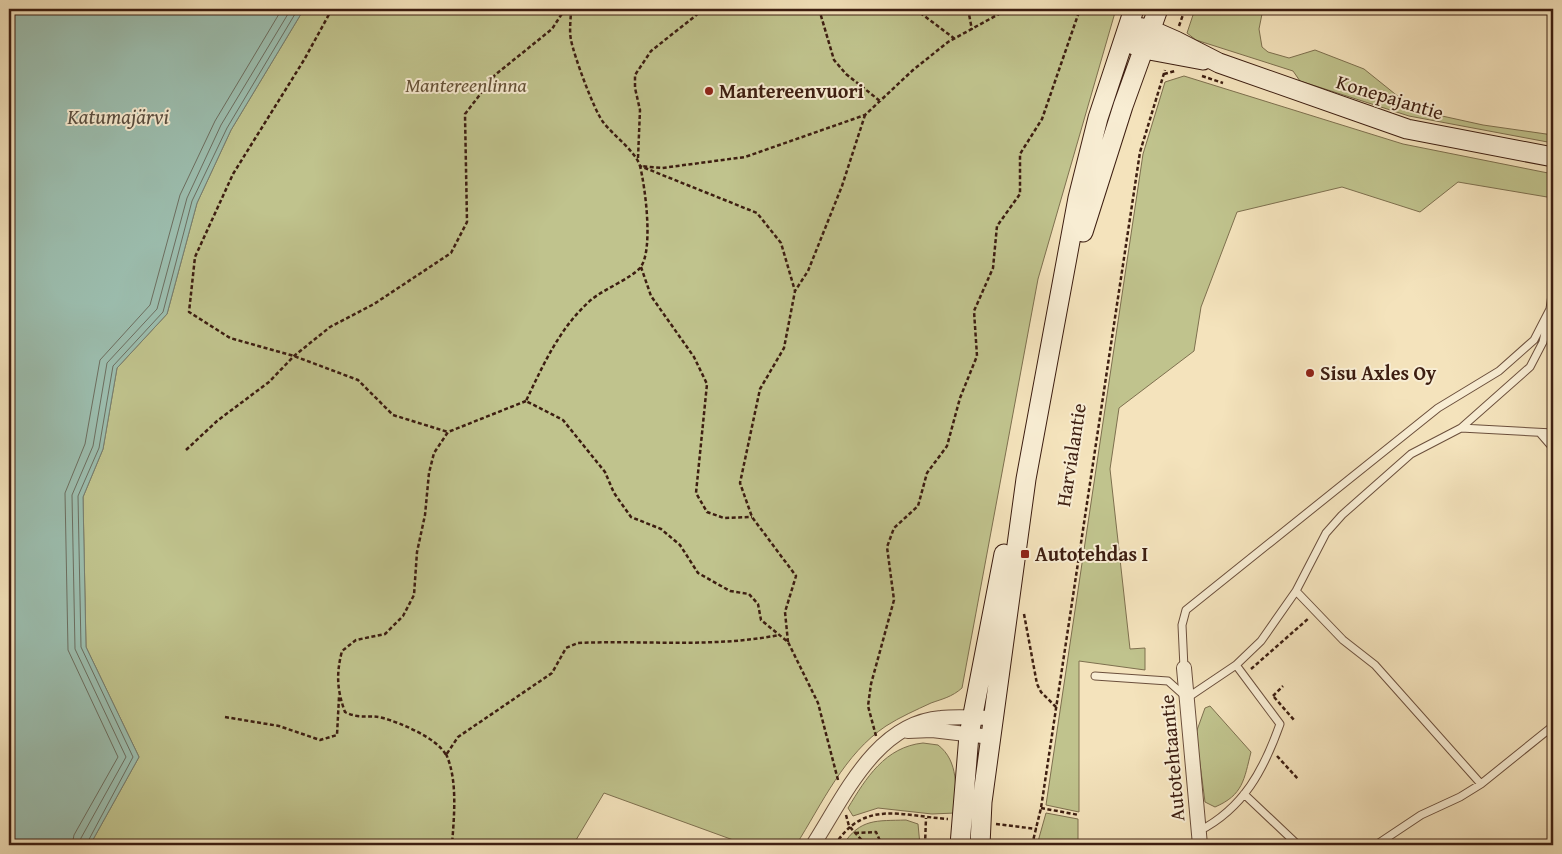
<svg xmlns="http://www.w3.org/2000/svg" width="1562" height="854" font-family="'Gentium Book Plus',serif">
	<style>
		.green { fill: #c0c38d; stroke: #7e704f }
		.water { fill: #9cbeaf; stroke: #767e70 }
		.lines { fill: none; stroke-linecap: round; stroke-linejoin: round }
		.shore { stroke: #6c6e60; stroke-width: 1 }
		.lane-casing { stroke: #6b4f3c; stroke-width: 9 }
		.street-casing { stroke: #6b4f3c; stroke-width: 16 }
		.secondary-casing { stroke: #3d1e11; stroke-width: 21 }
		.path { stroke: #3d1e11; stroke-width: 2.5; stroke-dasharray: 4 2.5; stroke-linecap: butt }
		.lane { stroke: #f8edd3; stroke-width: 7 }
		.street { stroke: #f8edd3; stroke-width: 14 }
		.secondary { stroke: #f8edd3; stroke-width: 19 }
		.poi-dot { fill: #8f2418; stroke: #f8edd3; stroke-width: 2 }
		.labels { text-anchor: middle; stroke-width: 4; stroke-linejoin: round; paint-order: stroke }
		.park-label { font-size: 20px; font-style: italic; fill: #645036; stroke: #f8edd3 }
		.poi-label { font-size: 20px; font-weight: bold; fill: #3d1e11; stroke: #f8edd3; text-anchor: start }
		.street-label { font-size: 20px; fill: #3d1e11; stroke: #f8edd3 }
		.water-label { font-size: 21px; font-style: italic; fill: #5a4e40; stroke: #f8edd3 }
	</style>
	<rect width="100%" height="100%" fill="#f4e3bc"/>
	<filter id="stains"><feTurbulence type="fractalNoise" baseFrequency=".004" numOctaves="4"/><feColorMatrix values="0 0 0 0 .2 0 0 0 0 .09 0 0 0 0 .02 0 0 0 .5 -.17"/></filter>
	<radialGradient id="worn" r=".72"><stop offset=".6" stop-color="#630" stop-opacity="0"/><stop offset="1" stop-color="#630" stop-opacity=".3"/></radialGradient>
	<path class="green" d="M 304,9 L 1116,9 L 1038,279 L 962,688 C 952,697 942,699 931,703 C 916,710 900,717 886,726 C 844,754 822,804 796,845 L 747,845 L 604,793 L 573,845 L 90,845 L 139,757 L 86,647 L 83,497 L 103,449 L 117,368 L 167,314 L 197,203 L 231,130 Z
		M 1195,9 L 1263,9 L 1259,29 L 1262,47 L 1268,52 L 1289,58 L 1315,50 L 1364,69 L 1415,110 L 1483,125 L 1553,135 L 1553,143 L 1409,116 L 1300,81 L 1293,71 L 1196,40 L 1187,33 Z
		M 1184,76 L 1403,144 L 1553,174 L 1553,198 L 1458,182 L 1420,212 L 1342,187 L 1237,212 L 1201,307 L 1194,351 L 1119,408 L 1110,469 L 1130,649 L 1145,648 L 1145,670 L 1079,661 L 1079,812 L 1046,805 L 1143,154 L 1165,82 Z
		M 1210,706 L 1251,752 C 1244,780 1243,795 1215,807 L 1205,802 L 1196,733 L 1205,708 Z
		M 923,743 L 938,745 C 959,761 956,789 955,813 L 932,814 L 878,808 L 853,816 L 848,808 C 866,778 885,747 923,743 Z
		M 1046,813 L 1078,819 L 1078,845 L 1037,845 Z
		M 906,820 L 918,824 L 920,845 L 843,845 C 860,818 877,821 906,820 Z"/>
	<path class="water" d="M 9,9 L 304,9 L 231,130 L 197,203 L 167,314 L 117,368 L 103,449 L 83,497 L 86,647 L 139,757 L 90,845 L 9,845 Z"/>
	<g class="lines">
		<path class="shore" d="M 72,845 L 74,835 L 118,757 L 68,650 L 65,493 L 85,444 L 100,360 L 150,305 L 180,195 L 215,121 L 282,9
			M 79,845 L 81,838 L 126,757 L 75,649 L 72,495 L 93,446 L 107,363 L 157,309 L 187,198 L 221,125 L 291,9
			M 86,845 L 133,757 L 81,647 L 78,496 L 99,448 L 113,366 L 163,312 L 192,201 L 227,128 L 298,9"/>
		<g class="lane-casing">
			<path id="lane" d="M 1461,428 L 1530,367 L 1543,342 L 1548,319
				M 1540,433 L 1553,448
				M 1296,591 L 1343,640 L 1375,665 L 1481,784
				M 1236,665 L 1261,641 L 1296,591 L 1326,533 L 1342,515 L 1411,454 L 1461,428 L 1553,433
				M 1184,668 L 1182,625 L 1186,610 L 1438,408 L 1499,371 L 1534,340 L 1550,309 L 1553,287
				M 1095,676 L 1168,681 L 1187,698 L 1236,665 L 1280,724 C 1264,769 1244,808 1199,831
				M 1244,794 L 1298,845
				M 1376,845 L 1421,815 L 1460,797 L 1481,784 L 1553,726"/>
		</g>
		<g class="street-casing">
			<path id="street" d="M 1184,668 L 1200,845
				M 908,731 L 932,730 L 991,737
				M 813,845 C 844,797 876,723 941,718 C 958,716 977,718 995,718"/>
		</g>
		<g class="secondary-casing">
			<path id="secondary" d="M 1129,25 L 1151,30 L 1176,41 L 1219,63 L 1407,129 L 1553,157
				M 1132,44 L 1144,49 L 1203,60
				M 1083,232 L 1123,106 L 1158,9
				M 960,845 L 969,735 L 1004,554
				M 980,845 L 982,802 L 1026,479 L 1078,198 L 1098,118 L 1134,9"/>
		</g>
		<path class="path" d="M 332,9 L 304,60 L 233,174 L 195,257 L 189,312 L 230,338 L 294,356 L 358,380 L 393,415 L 448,432
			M 571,9 C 571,18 569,30 571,40 C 574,56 594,110 603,122 C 613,135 636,152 640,166 L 757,213 L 781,243 L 795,291
			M 819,9 L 834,60 L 846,74 L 880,101
			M 915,9 L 955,39
			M 968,9 L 972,30
			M 1179,26 L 1185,9
			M 1164,74 L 1175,71
			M 1202,76 L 1223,83
			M 638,158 L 640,110 L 635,88 L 635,75 L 651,51 L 704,9
			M 641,267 L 651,296 L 694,357 L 707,384 L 696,493 L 707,512 L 724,518 L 752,517
			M 526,401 L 448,432 L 434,453 L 429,473 L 425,515 L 417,552 L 414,595 L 403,616 L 385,634 L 356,640 L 342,651 C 336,674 337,690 345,712 C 361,720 369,714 383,718 C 401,723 437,738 446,755 L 458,737 L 552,673 L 566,648 L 578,643 C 645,640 713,648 779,635
			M 186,450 L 217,421 L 269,382 L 294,356 L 330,327 L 374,304 L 451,253 L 467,222 L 465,114 L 495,75 L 552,29 L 565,9
			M 1024,614 L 1037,684 L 1041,692 L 1056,707
			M 788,642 L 785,612 L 796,576 L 752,517 L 740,483 L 760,389 L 784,348 L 795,291 L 808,271 L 842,186 L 865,115
			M 1251,669 L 1309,618
			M 1273,696 L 1283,686
			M 1274,697 L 1294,720
			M 225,717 L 279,726 L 320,740 L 337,735 L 339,697
			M 876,736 L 868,706 L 871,684 L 894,600 L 887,547 L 894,528 L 918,506 L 927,473 L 947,446 L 960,398 L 977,356 L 974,311 L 993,268 L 997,226 L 1020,194 L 1020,154 L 1042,119 L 1080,9
			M 446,754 C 458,780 454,817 452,845
			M 1277,756 L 1298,779
			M 838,780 L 818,703 L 788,642 L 761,620 L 758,604 L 749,594 L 730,591 L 698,573 L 680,545 L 661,529 L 631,517 L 614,493 L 605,472 L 563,420 L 526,401 C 544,363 560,327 592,299 C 605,289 631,278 640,268 C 654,251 645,186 640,166 L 662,168 L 745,157 L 865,115 L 913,70 L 948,42 L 1008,9
			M 1041,808 L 1079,815
			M 846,815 L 849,826 L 866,845
			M 996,824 L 1037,829
			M 855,833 L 876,832 L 882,845
			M 835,845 C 864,799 902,816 948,819
			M 925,845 L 926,818
			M 1032,845 L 1041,808 L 1140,152 L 1165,70"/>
		<use href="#lane" class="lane"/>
		<use href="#street" class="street"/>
		<use href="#secondary" class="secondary"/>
	</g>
	<g class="poi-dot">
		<circle cx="709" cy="91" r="5"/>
		<circle cx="1310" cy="373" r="5"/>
		<rect x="1020" y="549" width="10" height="10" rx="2.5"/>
	</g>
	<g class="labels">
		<g class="park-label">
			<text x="466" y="92">Mantereenlinna</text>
		</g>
		<g class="poi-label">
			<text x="719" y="98">Mantereenvuori</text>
			<text x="1320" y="380">Sisu Axles Oy</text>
			<text x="1035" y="561">Autotehdas I</text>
		</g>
		<g class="street-label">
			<text transform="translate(1390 97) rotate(17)" y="7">Konepajantie</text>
			<text transform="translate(1071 455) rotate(-81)" y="7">Harvialantie</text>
			<text transform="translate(1172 758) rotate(-95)" y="7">Autotehtaantie</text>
		</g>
		<g class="water-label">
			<text x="118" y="124">Katumajärvi</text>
		</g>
	</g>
	<rect width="1562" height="854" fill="none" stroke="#f4e3bc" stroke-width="30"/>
	<rect x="10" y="10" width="1542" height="834" fill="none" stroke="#3d1e11" stroke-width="2.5"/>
	<rect x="15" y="15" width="1532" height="824" fill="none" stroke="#3d1e11"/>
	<rect width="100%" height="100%" filter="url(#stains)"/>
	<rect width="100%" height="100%" fill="url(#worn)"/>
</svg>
